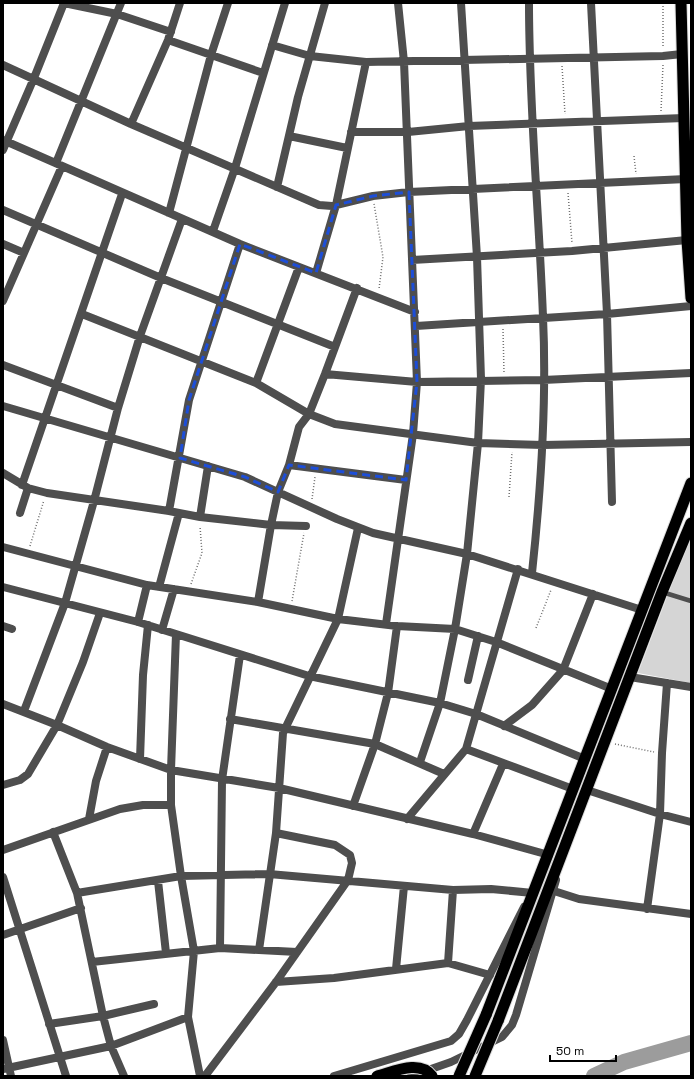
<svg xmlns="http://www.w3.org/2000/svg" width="694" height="1079" font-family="'Space Grotesk',sans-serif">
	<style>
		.green { fill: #d5d5d5 }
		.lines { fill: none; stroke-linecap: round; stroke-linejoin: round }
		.river { stroke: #9c9c9c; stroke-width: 16 }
		.trunk-casing { stroke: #dbdbdb; stroke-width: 13 }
		.path { stroke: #707070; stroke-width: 1.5; stroke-dasharray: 1 2; stroke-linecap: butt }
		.service { stroke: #4e4e4e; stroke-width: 4.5 }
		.minor { stroke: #4e4e4e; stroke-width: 8 }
		.tertiary { stroke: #4e4e4e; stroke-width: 8 }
		.trunk { stroke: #000; stroke-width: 11 }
		.trunk-bridge-casing { stroke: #dbdbdb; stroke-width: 13; stroke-linecap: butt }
		.trunk-bridge { stroke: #000; stroke-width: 11 }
		.marked { fill: none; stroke: #1d4ed8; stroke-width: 3; stroke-dasharray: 8 5; stroke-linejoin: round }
	</style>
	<rect width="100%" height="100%" fill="#fff"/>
	<path class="green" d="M 691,534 L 691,683 L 638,673 Z"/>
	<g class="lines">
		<path class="river" d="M 594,1076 L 624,1062 L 691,1043"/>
		<g class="trunk-casing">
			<path id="trunk" d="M 681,3 L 687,240 L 691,298
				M 486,1015 L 691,483
				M 498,1021 L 662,592 L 691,523"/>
		</g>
		<path class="path" d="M 663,3 L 663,47
			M 562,66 L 565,114
			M 661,111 L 663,65
			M 634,156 L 636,174
			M 568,193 L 572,243
			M 374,204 L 383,257 L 379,289
			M 503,329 L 504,373
			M 509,497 L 512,452
			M 312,499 L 315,477
			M 30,546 L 44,500
			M 191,584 L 202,553 L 200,526
			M 292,601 L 304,533
			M 536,628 L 551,590
			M 615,744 L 654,752"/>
		<path class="service" d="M 662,592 L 691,601"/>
		<path class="minor" d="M 529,3 C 529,108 539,212 543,317 C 547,402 541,489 532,573
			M 591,3 L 607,314 L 612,502
			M 168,40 L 263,73
			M 272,45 L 310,56 L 366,62 L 663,56 L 682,54
			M 3,65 L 131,124 L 319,205 L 332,206 L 373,196 L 409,192 L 686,179
			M 131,124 L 168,40 L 180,3
			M 351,132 L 408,132 L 469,126 L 684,118
			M 289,136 L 347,148
			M 3,140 L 240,244 L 415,312
			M 3,150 L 34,78 L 64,3 L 117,14 L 171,32
			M 56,163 L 121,3
			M 277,187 L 298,97 L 325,3
			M 3,210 L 161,278 L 335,347
			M 169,213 L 211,55 L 228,3
			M 213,231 L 235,168 L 285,3
			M 3,244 L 24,253
			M 412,260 L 572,251 L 687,240
			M 316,273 L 336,205 L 366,62
			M 3,301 L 62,166
			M 82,314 L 256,383 L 309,414 L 335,424 L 478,443 L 543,445 L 691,442
			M 416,326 L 607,314 L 691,306
			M 3,365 L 118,408
			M 325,374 L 417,382 L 543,380 L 691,373
			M 256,383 L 299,267
			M 3,406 L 245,477 L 337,519 L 373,533 L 467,554 L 642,610
			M 289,465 L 406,480
			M 3,473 L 28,488 L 47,493 L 169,511 L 200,517 L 271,525 L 306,526
			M 22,485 L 122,194
			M 169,511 L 189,400 L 240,244
			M 20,513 L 28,488
			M 200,517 L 208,466
			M 3,547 L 147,585 L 258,602 L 338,619 L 397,626 L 455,629 L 496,642 L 612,689
			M 3,587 L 138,622 L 176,634 L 171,770 L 171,805 L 181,876 L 194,951 L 188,1017 L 200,1076
			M 159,587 L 179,513
			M 258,602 L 271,525 L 278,492 L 289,465 L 299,427 L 309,414 L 325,374 L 357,288
			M 138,622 L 147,585
			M 386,624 L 413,434 L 417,382 L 404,62 L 398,3
			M 3,626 L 12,629
			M 162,630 L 174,589
			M 176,634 L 309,676 L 440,703 L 476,714 L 585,759
			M 630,677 L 691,687
			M 468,680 L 478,636
			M 3,704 L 57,725 L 107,747 L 171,770 L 279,788 L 473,834 L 549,855
			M 24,711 L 65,603 L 94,501 L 118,408 L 140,336 L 182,219
			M 230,719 L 375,744 L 444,774
			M 504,726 L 532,705 L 563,670 L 593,594
			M 466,749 L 573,789
			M 140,759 L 143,675 L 148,625
			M 420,762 L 440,703 L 455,629 L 467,554 L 478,443 L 481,379 L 477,257 L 461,3
			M 3,785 L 20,780 L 28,774 L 57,725 L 83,662 L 100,613
			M 587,790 L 660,814 L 691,822
			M 353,806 L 375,744 L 388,693 L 397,626
			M 89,819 L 96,781 L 107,747
			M 407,819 L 466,749 L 518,569
			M 53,832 L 77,893 L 103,1016 L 111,1046 L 124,1076
			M 473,834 L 503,764
			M 3,850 L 120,809 L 143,805 L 171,805
			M 3,877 L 66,1076
			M 158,881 L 166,953
			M 554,891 L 579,899 L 691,914
			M 77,893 L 181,876 L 269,874 L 453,890 L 491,889 L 533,893
			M 647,909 L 660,814 L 662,753 L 667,683
			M 3,935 L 81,908
			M 220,948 L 222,780 L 240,655
			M 259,950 L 276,833 L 283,733 L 338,619 L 358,528
			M 92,962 L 220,948 L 297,952
			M 448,963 L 453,890
			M 396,969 L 404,886
			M 276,982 L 334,978 L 448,963 L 490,975
			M 49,1024 L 103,1016 L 154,1004
			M 3,1040 L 11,1076
			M 3,1069 L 111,1046 L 188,1017
			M 205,1076 L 276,982 L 348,880 L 352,863 L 350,855 L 335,845 L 276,833"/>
		<path class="tertiary" d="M 334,1076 L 451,1041 L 459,1034 L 467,1020 L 524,907
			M 411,1076 L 451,1062 L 502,1037 L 512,1025 L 516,1015 L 556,880"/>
		<use href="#trunk" class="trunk"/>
		<g class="trunk-bridge-casing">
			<path id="trunk-bridge" d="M 377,1076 C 393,1072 420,1059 432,1076
				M 459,1076 L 486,1015
				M 475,1076 L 498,1021"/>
		</g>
		<use href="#trunk-bridge" class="trunk-bridge"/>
	</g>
	<path class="marked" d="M 409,192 L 417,382 L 406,480 L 289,465 L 278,492 L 245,477 L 180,458 L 189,400 L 240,244 L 316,273 L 336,205 L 373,196 Z"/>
	<rect width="694" height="1079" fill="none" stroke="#000000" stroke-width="8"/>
	<path d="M550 1055v6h66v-6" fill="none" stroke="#000000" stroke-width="2"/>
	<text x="556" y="1055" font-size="12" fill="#000000" stroke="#ffffff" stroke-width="3" paint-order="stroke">50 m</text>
</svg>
